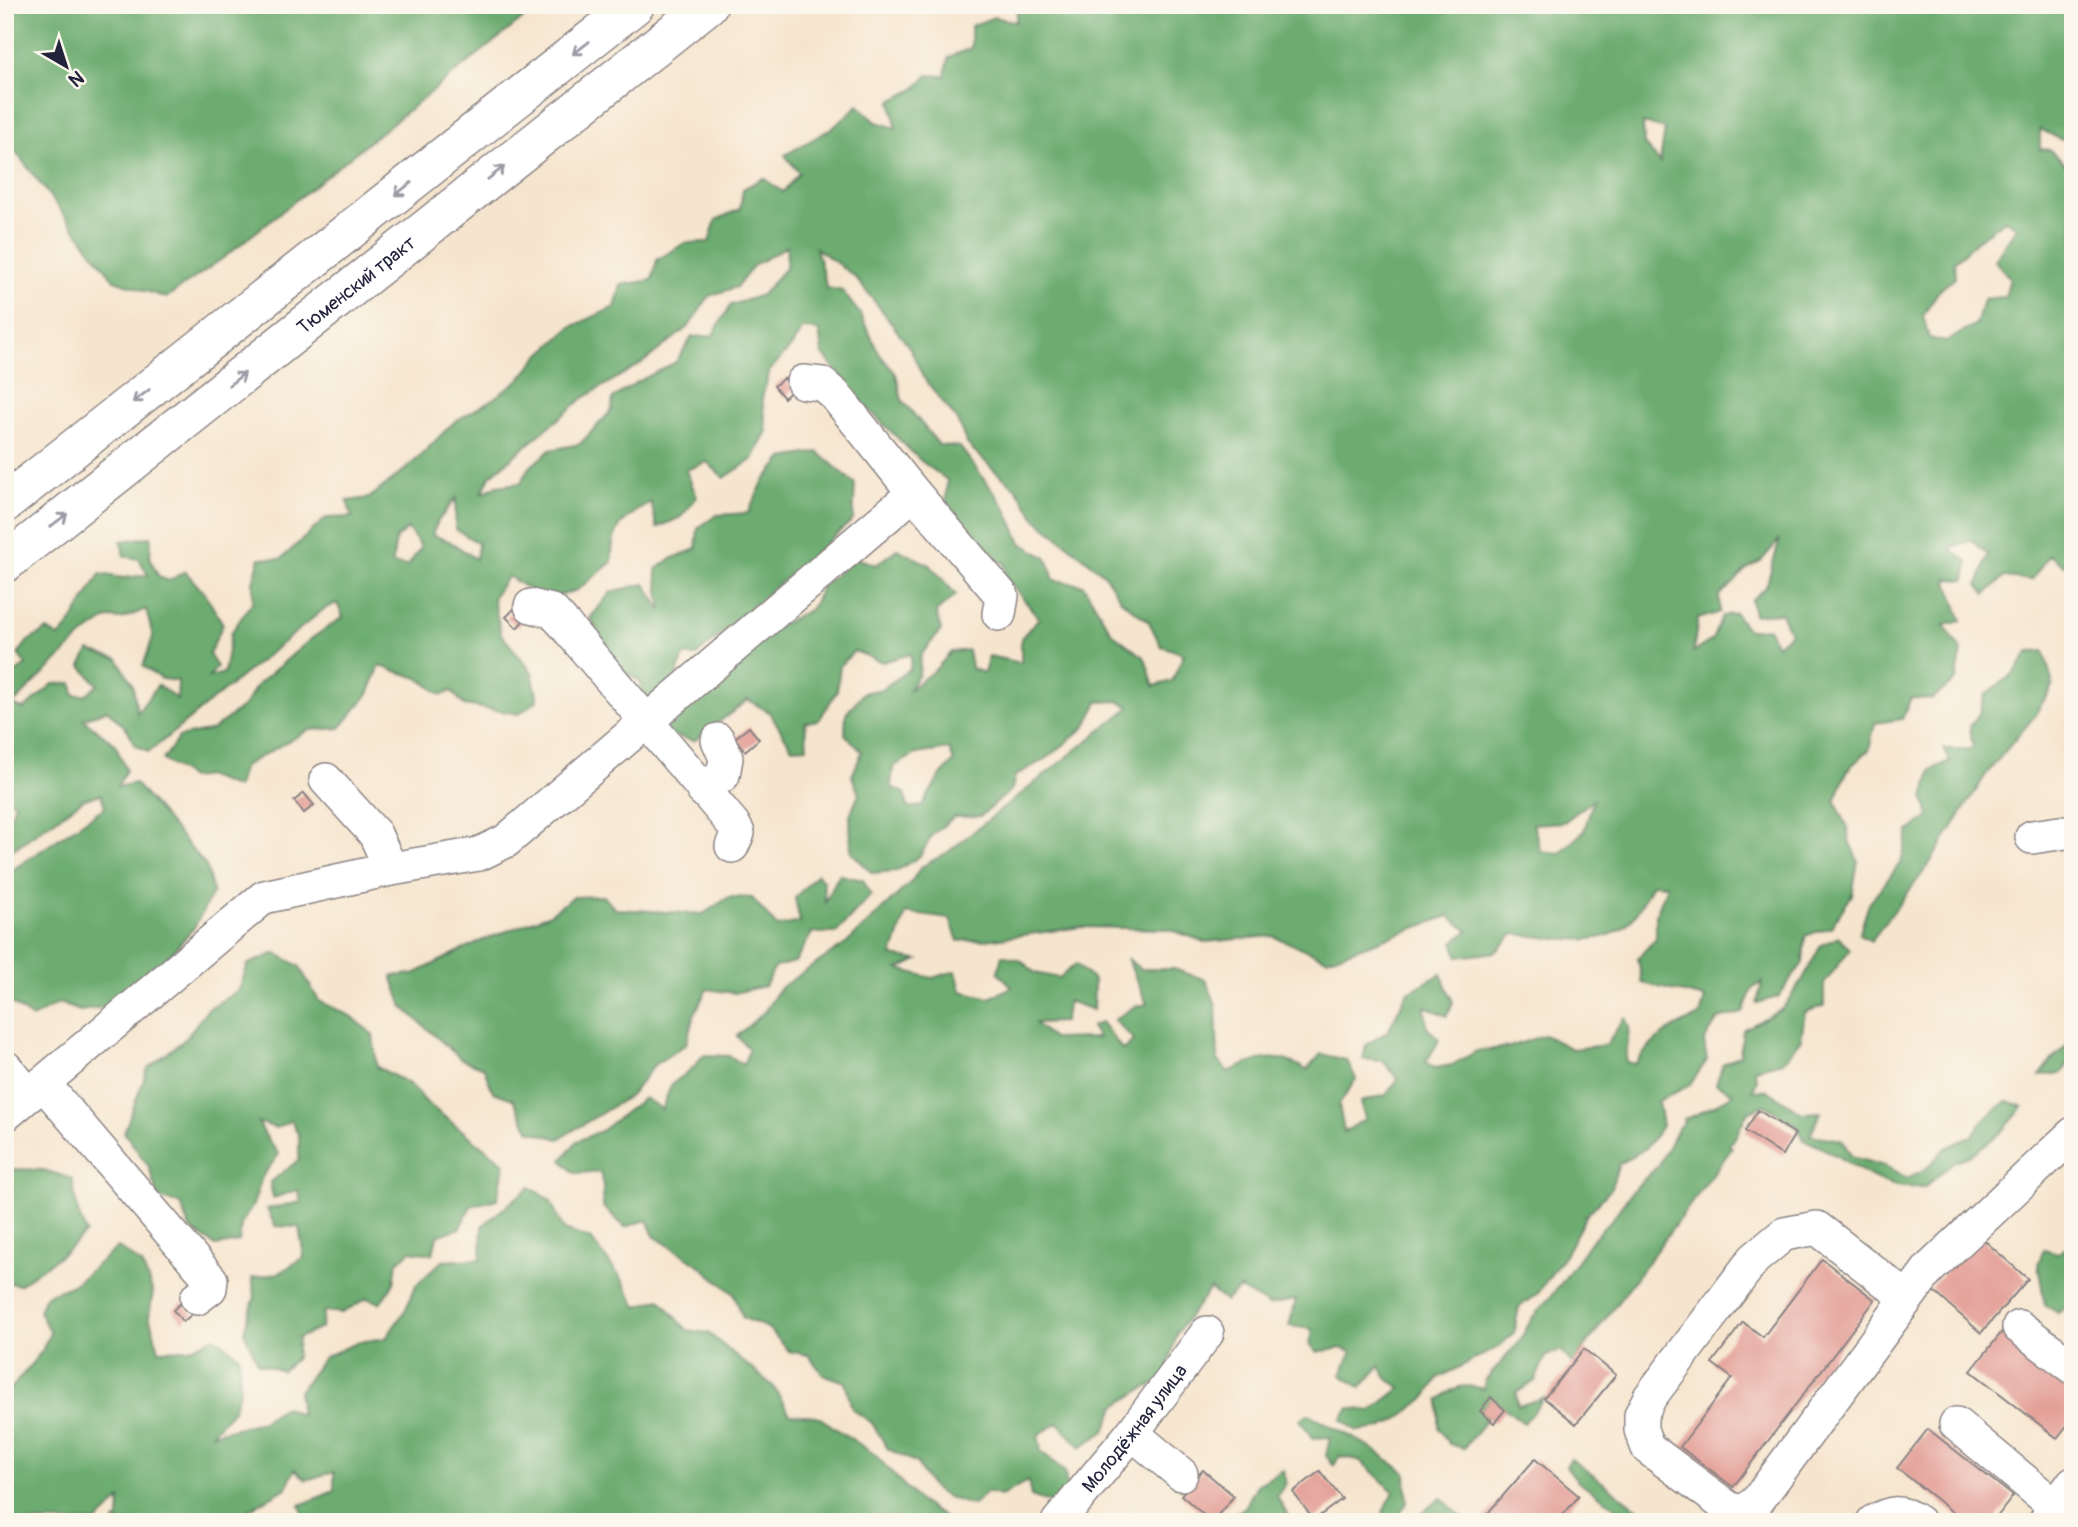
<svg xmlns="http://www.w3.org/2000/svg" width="2078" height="1527" font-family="Pangolin,sans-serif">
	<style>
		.forest { fill: #6cac70; stroke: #476756; stroke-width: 2; fill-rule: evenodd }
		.building { fill: #e19790 }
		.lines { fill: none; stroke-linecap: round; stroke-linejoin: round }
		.minor-casing { stroke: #8c8484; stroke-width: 36 }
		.major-casing { stroke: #8c8484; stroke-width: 41 }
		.minor { stroke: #fff; stroke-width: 33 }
		.major { stroke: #fff; stroke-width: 38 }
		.oneway { stroke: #9c9ca7 }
		.labels { text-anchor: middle; stroke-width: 5; stroke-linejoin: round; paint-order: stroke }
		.street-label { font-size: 19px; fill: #22223b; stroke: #fbf7ec }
	</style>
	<rect width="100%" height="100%" fill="#fbf7ec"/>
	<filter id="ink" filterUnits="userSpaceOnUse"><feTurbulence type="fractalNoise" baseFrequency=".0143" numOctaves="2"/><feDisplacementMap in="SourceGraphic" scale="14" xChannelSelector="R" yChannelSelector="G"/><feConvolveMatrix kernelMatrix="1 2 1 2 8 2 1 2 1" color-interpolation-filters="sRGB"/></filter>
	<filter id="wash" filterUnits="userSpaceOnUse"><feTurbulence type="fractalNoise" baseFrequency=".00686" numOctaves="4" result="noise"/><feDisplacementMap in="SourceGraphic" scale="28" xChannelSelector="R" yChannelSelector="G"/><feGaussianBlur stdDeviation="1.57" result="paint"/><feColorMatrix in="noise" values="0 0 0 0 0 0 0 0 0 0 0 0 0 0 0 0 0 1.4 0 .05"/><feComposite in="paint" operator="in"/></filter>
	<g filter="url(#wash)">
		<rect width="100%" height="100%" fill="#f6e5ce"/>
		<path class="forest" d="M 5,5 L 540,5 L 226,256 L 166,298 L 114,280 L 5,138 Z
			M 1018,5 L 1691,5 L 1693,10 L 1699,5 L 2073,5 L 2073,132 L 2062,140 L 2040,129 L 2040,149 L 2050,150 L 2065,164 L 2073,155 L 2073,561 L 2064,565 L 2049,555 L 2032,580 L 2004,577 L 1986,594 L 1978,585 L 1988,555 L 1972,540 L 1950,548 L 1968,563 L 1965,580 L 1947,579 L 1962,621 L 1944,625 L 1962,651 L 1956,680 L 1932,699 L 1911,698 L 1902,719 L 1875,723 L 1869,750 L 1848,769 L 1835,801 L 1847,826 L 1849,841 L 1858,861 L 1852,895 L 1831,927 L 1805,936 L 1803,963 L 1778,997 L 1757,1003 L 1762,982 L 1752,989 L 1743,1013 L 1718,1019 L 1704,1042 L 1707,1060 L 1690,1085 L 1658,1101 L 1662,1126 L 1646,1148 L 1619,1164 L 1610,1190 L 1586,1216 L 1566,1253 L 1538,1293 L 1519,1307 L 1514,1333 L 1497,1348 L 1438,1378 L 1427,1396 L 1400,1418 L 1381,1428 L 1357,1431 L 1341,1419 L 1349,1408 L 1371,1411 L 1401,1388 L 1386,1378 L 1380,1366 L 1361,1388 L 1341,1375 L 1352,1352 L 1341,1348 L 1317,1352 L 1310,1345 L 1313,1329 L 1289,1326 L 1296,1300 L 1268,1305 L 1240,1289 L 1225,1301 L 1210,1289 L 1177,1333 L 1165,1379 L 1139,1391 L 1115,1407 L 1105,1431 L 1081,1447 L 1058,1423 L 1038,1435 L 1041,1451 L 1065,1472 L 1068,1498 L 1051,1503 L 1031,1496 L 1028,1481 L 1001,1496 L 986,1492 L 973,1505 C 942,1497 931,1493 917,1463 L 888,1449 L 872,1423 L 852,1409 L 845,1382 L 823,1374 L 808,1355 L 789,1351 L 768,1328 L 743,1318 L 734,1294 L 698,1264 L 654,1236 L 647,1220 L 625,1227 L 603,1207 L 603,1186 L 600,1172 L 574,1173 L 562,1160 L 577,1141 L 601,1131 L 644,1098 L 662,1109 L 671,1085 L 694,1067 L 703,1055 L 730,1056 L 743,1065 L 749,1049 L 737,1036 L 765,1011 L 780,988 L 847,943 L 911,882 L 921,867 L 948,852 L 1130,707 L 1118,701 L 1098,702 L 1085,727 L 1049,757 L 1015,776 L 1012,789 L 981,816 L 954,817 L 933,834 L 920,856 L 896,871 L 872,873 L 851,852 L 850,815 L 859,794 L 852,776 L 862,752 L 845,734 L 846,714 L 863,693 L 882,689 L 910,669 L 911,654 L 882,662 L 854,651 L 840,666 L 837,691 L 819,720 L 805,722 L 807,747 L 792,748 L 769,712 L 748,700 L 694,741 L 667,734 L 667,714 L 747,642 L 811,609 L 822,586 L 856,558 L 876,565 L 897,549 L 930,565 L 956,595 L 936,612 L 941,630 L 921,655 L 919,674 L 908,691 L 937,668 L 951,652 L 968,650 L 971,668 L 984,673 L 989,656 L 1021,663 L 1021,638 L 1039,618 L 1006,578 L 1004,562 L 994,562 L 946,510 L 947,480 L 921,461 L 862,403 L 822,353 L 819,331 L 803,328 L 791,347 L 770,370 L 762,398 L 767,431 L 753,459 L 724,478 L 707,462 L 686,470 L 697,497 L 681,517 L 657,528 L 651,502 C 624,519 610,527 612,562 L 577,590 L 545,600 L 508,576 L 493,598 L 501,634 L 532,672 L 538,700 L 519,714 L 464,705 L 452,691 L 442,695 L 418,678 L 380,666 L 367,696 L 340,728 L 309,730 L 244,766 L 237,788 L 206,776 L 191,778 L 163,760 L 179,737 L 212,730 L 245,705 L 257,685 L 312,638 L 343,617 L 337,603 L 324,609 L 149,752 L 135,745 L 128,730 L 107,710 L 83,719 L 115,744 L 126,770 L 117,787 L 135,783 L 206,866 L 213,892 L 194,928 L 158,968 L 105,1007 L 80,1011 L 59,1003 L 32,1018 L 5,998 L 5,875 L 105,807 L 101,794 L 84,799 L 5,855 L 5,832 L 15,803 L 5,799 L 5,684 L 10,676 L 26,665 L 18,654 L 28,641 L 47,630 L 59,637 L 70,625 L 100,574 L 123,578 L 148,575 L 139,559 L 124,556 L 121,541 L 151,537 L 150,559 L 159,577 L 169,581 L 185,571 L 205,594 L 223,624 L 209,654 L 217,667 L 209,677 L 224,673 L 231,633 L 253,601 L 253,582 L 260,558 L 281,559 L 326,518 L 352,517 L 347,501 L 369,498 L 411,465 L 454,422 L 493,399 L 521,378 L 539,356 L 571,327 L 615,307 L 621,285 L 652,280 L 657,260 L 685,243 L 709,242 L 716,220 L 740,209 L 743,189 L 763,178 L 783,192 L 799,173 L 785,155 L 834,127 L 858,105 L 876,122 L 896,128 L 891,101 L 915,89 L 928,75 L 945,76 L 949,57 L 971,48 L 971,26 L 994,17 L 1016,22 ZM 1643,123 L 1665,129 L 1660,163 L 1644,144 ZM 2005,220 L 2017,227 L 1994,260 L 2010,278 L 2005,297 L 1983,299 L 1977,323 L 1946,342 L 1929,338 L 1923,316 L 1939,290 L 1955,278 L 1954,262 L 1981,237 ZM 787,246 L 786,267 L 762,295 L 731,305 L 712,336 L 692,337 L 676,362 L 637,382 L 613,398 L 612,410 L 580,444 L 550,450 L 528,469 L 521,483 L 497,486 L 482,493 L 490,476 L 582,399 L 645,361 L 689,326 L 709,296 L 737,287 L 753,266 ZM 816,248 L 854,276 L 884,313 L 911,350 L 923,377 L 957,420 L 967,444 L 995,471 L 1016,488 L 1036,519 L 1105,575 L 1121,600 L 1149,622 L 1161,646 L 1184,654 L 1172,681 L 1154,686 L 1145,658 L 1112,633 L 1083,585 L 1054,580 L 1047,558 L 1021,543 L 1005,507 L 960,447 L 939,445 L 902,400 L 896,374 L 880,355 L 860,314 L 842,291 L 827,288 ZM 456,498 L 455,529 L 478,543 L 476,559 L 449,541 L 432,535 L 438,521 ZM 408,529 L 421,547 L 408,566 L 392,564 L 396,538 ZM 1780,539 L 1766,587 L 1751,600 L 1754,615 L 1781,613 L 1790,633 L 1777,645 L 1768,628 L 1748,630 L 1735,613 L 1722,616 L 1712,640 L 1693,652 L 1698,619 L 1720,612 L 1719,595 L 1733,584 L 1744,571 L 1762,560 ZM 146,609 L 153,637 L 143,666 L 162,679 L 178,681 L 177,699 L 158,685 L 137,713 L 133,685 L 118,659 L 89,651 L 81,666 L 98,685 L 85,695 L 74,695 L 72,683 L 53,684 L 24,709 L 12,705 L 82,636 L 108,618 L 122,619 ZM 949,749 L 954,761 L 938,779 L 922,806 L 908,808 L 905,793 L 891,787 L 893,767 L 916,754 ZM 1593,800 L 1584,831 L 1560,853 L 1541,851 L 1533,824 L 1564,822 ZM 1652,884 L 1667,885 L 1656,915 L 1656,938 L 1638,958 L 1642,983 L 1705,998 L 1700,1016 C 1670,1028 1654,1038 1635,1064 L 1626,1062 L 1629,1027 L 1625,1017 L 1606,1045 L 1572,1049 L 1544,1035 L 1510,1047 L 1477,1051 L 1452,1065 L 1435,1068 L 1426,1062 L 1440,1039 L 1427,1028 L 1425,1006 L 1447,1016 L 1453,1002 L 1441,974 L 1407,993 L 1388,1031 L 1366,1045 L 1363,1059 L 1383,1061 L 1398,1079 L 1386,1095 L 1361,1102 L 1365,1119 L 1344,1132 L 1339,1105 L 1356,1079 L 1347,1060 L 1321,1054 L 1307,1070 C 1277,1051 1258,1058 1228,1072 L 1218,1060 L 1216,1005 L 1206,980 L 1174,969 L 1140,969 L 1127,958 L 1147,1004 L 1134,1007 L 1114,1020 L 1134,1040 L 1123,1050 L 1101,1022 L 1091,1027 L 1098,1038 L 1053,1039 L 1035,1023 L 1064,1022 L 1068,1001 L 1093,1010 L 1094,981 L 1076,964 L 1059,978 L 1035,973 L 1022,961 L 1002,955 L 998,972 L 1012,987 L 990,998 L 961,991 L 956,971 L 932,978 L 899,969 L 918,960 L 892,956 L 906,913 L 950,919 L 958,941 L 994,939 L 1081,927 L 1169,929 L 1205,942 L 1273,936 L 1327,959 L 1449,916 L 1468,931 L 1453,942 L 1458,957 L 1496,952 L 1513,934 C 1544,936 1595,948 1621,929 C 1636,919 1644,899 1652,884 Z
			M 818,452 L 855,484 L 853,520 L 696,656 L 684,656 L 675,679 L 644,701 L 640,681 L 602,660 L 600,635 L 590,618 L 611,592 L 645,584 L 662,611 L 656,569 L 673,558 L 696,549 L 698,528 L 717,515 L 748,513 L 763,482 L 783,458 Z
			M 2044,651 L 2053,685 L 2033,718 L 1987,773 L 1928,866 L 1871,941 L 1859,934 L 1869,904 L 1901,862 L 1909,831 L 1929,817 L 1924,798 L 1931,770 L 1950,761 L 1944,749 L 1973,749 L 1970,727 L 1980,712 L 1985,695 L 2014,673 L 2029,652 Z
			M 817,874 L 823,881 L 825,902 L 839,875 L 863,880 L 871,895 L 836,933 L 812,933 L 795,962 L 775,967 L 765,986 L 734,993 L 707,989 L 694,1015 L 686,1044 L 654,1065 L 631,1095 L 559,1139 L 530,1131 L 513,1099 L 493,1092 L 484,1068 L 461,1059 L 403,1007 L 392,976 L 414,974 L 476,943 L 550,914 L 573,897 L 603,896 L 615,909 L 703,914 L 729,897 L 752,898 L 777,927 L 800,922 L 795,898 Z
			M 1839,937 L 1850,949 L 1824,984 L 1824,1006 L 1805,1012 L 1801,1039 L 1783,1062 L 1754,1069 L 1757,1081 L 1753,1091 L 1767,1090 L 1802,1113 L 1821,1112 L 1810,1135 L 1842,1140 L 1852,1157 L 1885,1166 L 1907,1178 L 1926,1169 L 1944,1149 L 1972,1136 L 1986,1117 L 2008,1101 L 2023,1107 L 2002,1132 L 1969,1156 L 1953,1162 L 1925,1187 C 1916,1187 1906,1188 1897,1186 C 1863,1178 1837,1151 1804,1140 L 1796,1125 L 1764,1105 L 1747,1113 L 1736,1136 L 1729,1144 L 1732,1148 L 1572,1364 L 1561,1350 L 1546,1356 L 1535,1381 L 1516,1393 L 1518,1406 L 1544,1398 L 1524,1423 L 1491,1398 L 1480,1411 L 1487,1418 L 1464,1448 L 1449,1444 L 1439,1428 L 1439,1400 C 1455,1386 1462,1383 1483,1389 L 1485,1381 L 1519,1342 L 1532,1318 L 1558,1288 L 1590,1242 L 1612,1219 L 1633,1190 L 1659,1165 L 1677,1129 L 1684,1122 L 1683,1119 C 1691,1118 1727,1100 1733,1093 L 1716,1084 L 1723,1064 L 1740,1055 L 1743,1030 L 1782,1009 L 1803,979 L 1821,945 Z
			M 276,953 L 299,966 L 319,1001 L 353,1017 L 373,1035 L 377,1067 L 408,1083 L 428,1104 L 505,1164 L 497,1199 L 471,1206 L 460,1228 L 437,1236 L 433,1254 L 411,1251 L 397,1263 L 394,1283 L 380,1303 L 367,1298 L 342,1313 L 324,1311 L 321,1328 L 298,1338 L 296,1358 L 282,1371 L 258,1363 L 244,1331 L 255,1296 L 252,1278 L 279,1273 L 304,1257 L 299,1227 L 275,1226 L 267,1209 L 301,1202 L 298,1190 L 273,1198 L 270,1182 L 299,1160 L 299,1136 L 291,1120 L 276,1128 L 258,1122 L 268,1140 L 279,1154 L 262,1177 L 253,1205 L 241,1224 L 239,1242 L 216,1246 L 190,1229 L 181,1204 L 158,1198 L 149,1167 L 124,1132 L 148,1068 L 184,1040 L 208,1009 L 239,990 L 248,964 Z
			M 2073,1040 L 2073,1057 L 2062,1073 L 2040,1076 L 2055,1056 Z
			M 14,1169 L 44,1170 L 72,1179 L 78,1212 L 86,1233 L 65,1252 L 19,1285 L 5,1282 L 5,1182 Z
			M 530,1187 L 550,1200 L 564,1230 L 591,1239 L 623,1281 L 637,1307 L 660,1299 L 687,1330 L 708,1333 L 773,1386 L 790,1414 L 817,1416 L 874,1454 L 919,1501 L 951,1522 L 306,1522 L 300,1505 L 334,1491 L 334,1472 L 306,1480 L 295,1469 L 286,1488 L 242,1514 L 242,1522 L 114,1522 L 119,1518 L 120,1500 L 97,1522 L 5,1522 L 5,1382 L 11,1389 L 42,1351 L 50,1333 L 39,1311 L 45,1296 L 73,1285 L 118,1247 L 142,1265 L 153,1292 L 149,1316 L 159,1350 L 189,1349 L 215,1337 L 239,1356 L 240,1389 L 233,1410 L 211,1434 L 261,1422 L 284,1407 L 301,1415 L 298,1393 L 324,1357 L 359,1342 L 386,1338 L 406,1309 L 416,1285 L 442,1261 L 481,1259 L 482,1226 Z
			M 2073,1244 L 2073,1302 L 2058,1312 L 2045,1306 L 2038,1264 L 2044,1249 L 2058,1253 Z
			M 1308,1414 L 1369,1446 L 1406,1473 L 1407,1503 L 1394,1522 L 1387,1522 L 1383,1512 L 1394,1492 L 1361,1461 L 1340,1456 L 1334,1465 L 1326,1456 L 1330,1437 L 1312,1438 L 1300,1419 Z
			M 1571,1459 L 1656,1522 L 1621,1522 L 1614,1506 L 1577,1480 L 1566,1466 Z
			M 1283,1470 L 1286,1483 L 1277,1496 L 1291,1522 L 1223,1522 L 1245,1507 L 1257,1485 Z
			M 1441,1498 L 1467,1522 L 1410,1522 L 1411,1521 Z"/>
		<g id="blocks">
			<path class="building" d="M 784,378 L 794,389 L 784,398 L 774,386 Z
				M 515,608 L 525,619 L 517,628 L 506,617 Z
				M 749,727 L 759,739 L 745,751 L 735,738 Z
				M 304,793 L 314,805 L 304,813 L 294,801 Z
				M 1758,1110 L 1795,1134 L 1782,1155 L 1745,1131 Z
				M 1977,1234 L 2028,1279 L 1981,1333 L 1930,1288 Z
				M 1822,1259 L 1875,1300 L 1733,1487 L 1680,1447 L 1732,1378 L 1712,1363 L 1743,1322 L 1763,1337 Z
				M 182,1302 L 192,1314 L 183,1322 L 173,1310 Z
				M 2002,1332 L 2073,1388 L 2073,1418 L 2057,1438 L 1971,1371 Z
				M 1584,1349 L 1616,1375 L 1576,1424 L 1544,1398 Z
				M 1491,1397 L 1505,1410 L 1494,1423 L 1480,1411 Z
				M 1928,1429 L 2013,1496 L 1993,1522 L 1965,1522 L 1897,1468 Z
				M 1535,1459 L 1579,1496 L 1557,1522 L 1480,1522 Z
				M 1203,1470 L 1234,1496 L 1212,1522 L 1181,1495 Z
				M 1320,1471 L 1342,1499 L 1314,1520 L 1293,1492 Z"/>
		</g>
	</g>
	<g filter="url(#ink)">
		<use href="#blocks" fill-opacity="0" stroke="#8c8484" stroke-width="2"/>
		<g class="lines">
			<g class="minor-casing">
				<g id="minor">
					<path d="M 803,382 L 822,384 L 835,395 L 914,493 L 1002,596 L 999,614"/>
					<path d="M 531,606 L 552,611 L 565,625 L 733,824 L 738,833 L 732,846"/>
					<path d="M 326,780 L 375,834 L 391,869"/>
					<path d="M 703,790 L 723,775 L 726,758 L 718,740"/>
					<path d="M 2032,837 L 2073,831"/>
					<path d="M 5,1067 L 29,1095"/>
					<path d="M 43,1083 L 211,1280 L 210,1288 L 197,1298"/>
					<path d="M 5,1115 L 264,897 L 391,869 L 479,854 L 506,841 L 914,493"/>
					<path d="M 1907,1298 L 1817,1228 L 1784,1234 L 1754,1259 L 1650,1397 L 1641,1415 L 1641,1430 L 1648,1448 L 1731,1510 L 1746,1511 L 1758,1500 L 1929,1269 L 2073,1134"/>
					<path d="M 2019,1327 L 2073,1367"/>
					<path d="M 1956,1424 L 2056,1507"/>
					<path d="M 1132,1433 L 1181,1474"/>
					<path id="s1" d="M 1058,1522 L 1132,1433 L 1207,1333"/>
					<path d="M 1873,1522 C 1891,1512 1901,1510 1918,1522"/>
					<path d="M 2045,1522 L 2073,1483"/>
				</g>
			</g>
			<g class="major-casing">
				<g id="major">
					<path d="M 5,503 L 635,5"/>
					<path id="s2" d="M 5,563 L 708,5"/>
				</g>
			</g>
			<use href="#minor" class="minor"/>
			<use href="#major" class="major"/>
		</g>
		<defs><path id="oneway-shaft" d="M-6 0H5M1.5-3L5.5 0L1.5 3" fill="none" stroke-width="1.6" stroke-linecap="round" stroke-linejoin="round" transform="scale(1.75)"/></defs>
		<g class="oneway">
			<use href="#oneway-shaft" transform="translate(581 48) rotate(142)"/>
			<use href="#oneway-shaft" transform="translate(496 173) rotate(-38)"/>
			<use href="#oneway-shaft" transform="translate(403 189) rotate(142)"/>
			<use href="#oneway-shaft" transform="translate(237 379) rotate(-38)"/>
			<use href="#oneway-shaft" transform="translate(141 396) rotate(142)"/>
			<use href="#oneway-shaft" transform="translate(59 520) rotate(-38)"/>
		</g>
	</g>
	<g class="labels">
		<g class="street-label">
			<text dy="7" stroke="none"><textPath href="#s2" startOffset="448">Тюменский тракт</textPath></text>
			<text dy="7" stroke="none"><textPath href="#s1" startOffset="121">Молодёжная улица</textPath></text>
		</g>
	</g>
	<rect width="2078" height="1527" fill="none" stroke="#fbf7ec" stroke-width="28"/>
	<g transform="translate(66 66) rotate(141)" stroke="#fbf7ec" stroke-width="5" paint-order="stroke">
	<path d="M0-5L12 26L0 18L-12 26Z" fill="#22223b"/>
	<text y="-10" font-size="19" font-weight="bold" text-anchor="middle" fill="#22223b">N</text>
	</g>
</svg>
